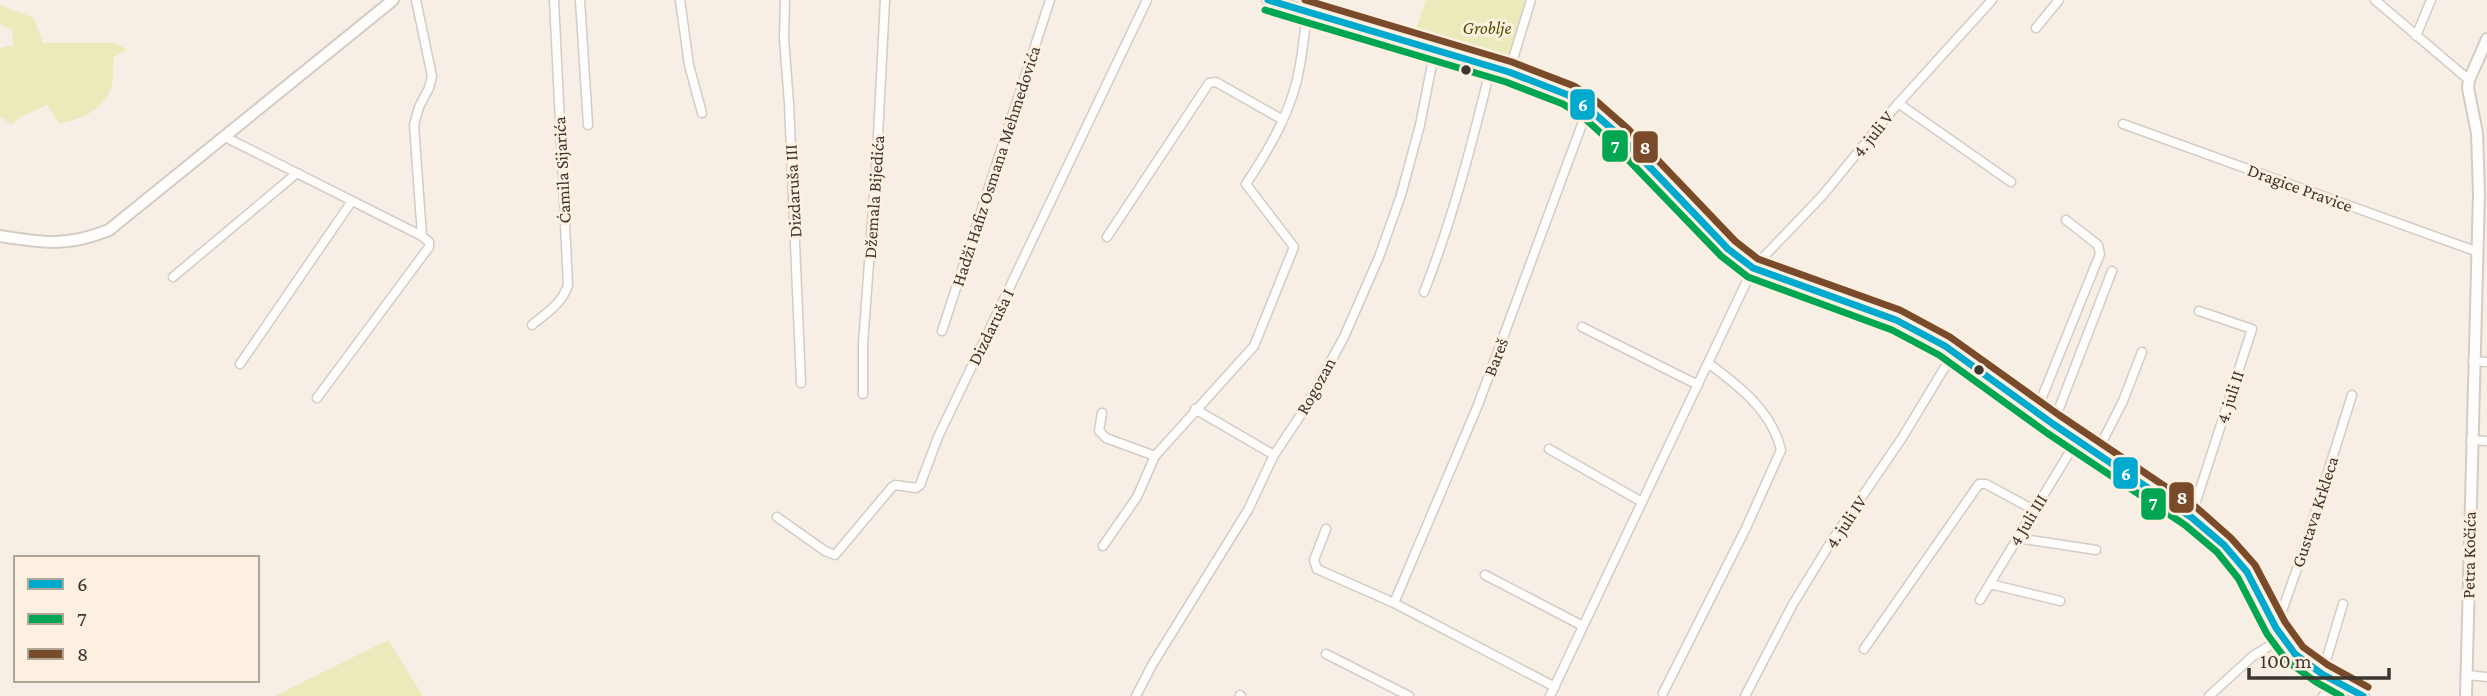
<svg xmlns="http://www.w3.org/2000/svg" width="2487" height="696" font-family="'Crimson Pro',serif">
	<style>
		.green { fill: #eaeabb }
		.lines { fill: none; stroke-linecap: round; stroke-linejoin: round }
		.street-casing { stroke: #d2ccc5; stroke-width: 11 }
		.secondary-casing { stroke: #d2ccc5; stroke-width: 14 }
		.street { stroke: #fefdfb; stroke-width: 8 }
		.secondary { stroke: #fefdfb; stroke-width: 10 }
		.bus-1-casing { stroke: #fdf0e0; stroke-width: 12 }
		.bus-2-casing { stroke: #fdf0e0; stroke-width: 12 }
		.bus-3-casing { stroke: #fdf0e0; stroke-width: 12 }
		.bus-1 { stroke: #00a9ce; stroke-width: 7 }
		.bus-2 { stroke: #00a651; stroke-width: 7 }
		.bus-3 { stroke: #7a4b2a; stroke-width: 7 }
		.bus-dot { fill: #3b3630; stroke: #fdf0e0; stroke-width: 2.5 }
		.labels { text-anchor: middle; stroke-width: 6; stroke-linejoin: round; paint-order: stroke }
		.park-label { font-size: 18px; font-style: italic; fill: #4f5101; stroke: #fdf0e0 }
		.street-label { font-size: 18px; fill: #3b3630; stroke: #fdf0e0 }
		.line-badge { stroke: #fdf0e0; stroke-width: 2.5 }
		.badge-label { font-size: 19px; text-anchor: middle; font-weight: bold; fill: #fff }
	</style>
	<rect width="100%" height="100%" fill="#f7efe6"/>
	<path class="green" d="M 1426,0 L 1525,0 L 1507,62 L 1414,35 Z
		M 0,5 L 34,18 L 43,43 L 113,43 L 127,49 L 114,57 C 112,65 114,73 113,80 C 109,107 83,120 59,123 L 47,105 L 20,117 L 11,125 L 0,116 L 0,48 L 13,45 L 12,30 L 0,24 Z
		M 388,640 L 423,696 L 275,696 Z"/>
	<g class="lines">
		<g class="street-casing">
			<path id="street" d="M 416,0 L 432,76 L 429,88 L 419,107 L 414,125 L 422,236
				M 580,0 L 588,125
				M 680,0 L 689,65 L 702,113
				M 785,0 L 784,39 L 789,103 L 801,383
				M 2375,0 L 2469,80
				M 2036,28 L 2059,0
				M 2416,36 L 2431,0
				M 1509,72 L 1531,0
				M 1898,103 L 2011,182
				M 2123,124 L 2478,252
				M 225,137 L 422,236 L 429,242 L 429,247 L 317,398
				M 1107,237 L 1209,83 L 1216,82 L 1283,120
				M 173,277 L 297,173
				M 1424,292 C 1453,218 1472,144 1491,66
				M 532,325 C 546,313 562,304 568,285 L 554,0
				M 1582,327 L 1698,385
				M 942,331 L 1050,0
				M 2473,361 L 2487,362
				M 240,364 L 352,201
				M 863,394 L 863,344 L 877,155 L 885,0
				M 1195,409 L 1274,455
				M 2036,412 L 2100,254 L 2098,245 L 2066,220
				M 1102,413 L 1099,431 L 1106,438 L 1155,456
				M 2053,424 L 2112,271
				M 2471,440 L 2487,441
				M 1549,449 L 1642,502
				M 2097,452 L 2123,401 L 2142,352
				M 777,517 L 825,551 L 835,555 L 892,487 L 895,485 L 916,488 L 920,485 L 938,437 L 1147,0
				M 2191,517 L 2252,329 L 2199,311
				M 1326,529 L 1314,560 L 1317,569 L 1394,603
				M 2017,538 L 2096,550
				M 1103,546 L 1137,497 L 1155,456 L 1254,346 L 1294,247 L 1246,184 C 1270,148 1293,109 1300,65 C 1303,48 1305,29 1307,11
				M 1485,575 L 1583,626
				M 1990,584 L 2060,601
				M 1980,600 L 2077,440
				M 2276,628 L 2304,549 L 2352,395
				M 1864,649 L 1979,484 L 1986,484 L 2034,510
				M 1326,654 L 1409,696
				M 2322,674 L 2343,604
				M 2467,675 L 2487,677
				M 1555,687 L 1394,603 L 1478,405 L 1588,108
				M 1663,693 L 1746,528 L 1781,450 C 1772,411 1738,385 1708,363
				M 1240,695 L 1241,696
				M 1136,696 L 1152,665 L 1248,510 L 1274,455 L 1304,410 L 1344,337 L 1379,257 L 1401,195 L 1420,125 L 1435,49
				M 1550,696 L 1753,268 L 1822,196 L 1895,107 L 1992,0
				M 1745,696 L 1793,604 L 1829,545 L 1902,438 L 1954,352
				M 2209,696 L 2253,656 L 2282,638
				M 2323,696 L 2337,682"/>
		</g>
		<g class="secondary-casing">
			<path id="secondary" d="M 1268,0 L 1509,72 L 1568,95 L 1588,108 L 1621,137 L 1681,202 L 1728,249 L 1753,268 L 1896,320 L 1945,346 L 2053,424 L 2191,517 L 2224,545 L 2247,572 L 2276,628 L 2295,654 L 2322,674 L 2363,696
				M 0,236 C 43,243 67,247 109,230 L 393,0
				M 2466,696 L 2479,193 L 2477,133 L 2468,88 L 2469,80 L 2487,39"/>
		</g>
		<use href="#street" class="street"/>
		<use href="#secondary" class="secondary"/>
		<g class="bus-1-casing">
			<path id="bus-1" d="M 1268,0 L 1509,72 L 1568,95 L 1588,108 L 1621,137 L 1728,249 L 1753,268 L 1896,320 L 1945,346 L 2053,424 L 2191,517 L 2224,545 L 2247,572 L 2276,628 L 2295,654 L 2322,674 L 2363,696"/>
		</g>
		<g class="bus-2-casing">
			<path id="bus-2" d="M 1265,10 L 1506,82 L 1563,104 L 1582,116 L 1614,145 L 1721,256 L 1748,277 L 1892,330 L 1939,355 L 2047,433 L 2185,525 L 2217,552 L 2238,578 L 2267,634 L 2287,661 L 2316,682 L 2341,696"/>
		</g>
		<g class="bus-3-casing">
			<path id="bus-3" d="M 1305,0 L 1512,62 L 1574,86 L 1595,100 L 1628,129 L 1735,241 L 1758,259 L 1900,310 L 1950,337 L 2059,415 L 2197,508 L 2231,538 L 2255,565 L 2285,622 L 2303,647 L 2328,665 L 2368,687"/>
		</g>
		<use href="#bus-1" class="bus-1"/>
		<use href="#bus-2" class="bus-2"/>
		<use href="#bus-3" class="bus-3"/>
	</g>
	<g class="bus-dot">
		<circle cx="1466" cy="70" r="6"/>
		<circle cx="1979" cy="370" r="6"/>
	</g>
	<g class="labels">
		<g class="park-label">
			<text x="1487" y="34">Groblje</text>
		</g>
		<g class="street-label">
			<text transform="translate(1873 134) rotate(-51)" y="6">4. juli V</text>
			<text transform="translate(996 166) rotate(-72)" y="6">Hadži Hafiz Osmana Mehmedovića</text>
			<text transform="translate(562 170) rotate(-93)" y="6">Ćamila Sijarića</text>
			<text transform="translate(2300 188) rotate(20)" y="6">Dragice Pravice</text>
			<text transform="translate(793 191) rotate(-93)" y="6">Dizdaruša III</text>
			<text transform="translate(874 197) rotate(-86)" y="6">Džemala Bijedića</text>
			<text transform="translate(991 327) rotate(-64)" y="6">Dizdaruša I</text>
			<text transform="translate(1496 357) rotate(-69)" y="6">Bareš</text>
			<text transform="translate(1316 386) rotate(-61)" y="6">Rogozan</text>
			<text transform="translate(2230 397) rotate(-72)" y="6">4. juli II</text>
			<text transform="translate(2315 512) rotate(-72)" y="6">Gustava Krkleca</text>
			<text transform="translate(2028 520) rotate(-59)" y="6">4 Juli III</text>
			<text transform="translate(1846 522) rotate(-56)" y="6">4. juli IV</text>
			<text transform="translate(2469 555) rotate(-89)" y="6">Petra Kočića</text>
		</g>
	</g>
	<g class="line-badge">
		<rect x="1569" y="88" width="27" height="33" rx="7" fill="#00a9ce"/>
		<rect x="1601" y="129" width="28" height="34" rx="7" fill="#00a651"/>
		<rect x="1632" y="130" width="27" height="34" rx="7" fill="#7a4b2a"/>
		<rect x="2112" y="456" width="27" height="34" rx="7" fill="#00a9ce"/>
		<rect x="2168" y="481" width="27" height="33" rx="7" fill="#7a4b2a"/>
		<rect x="2140" y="487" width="27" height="34" rx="7" fill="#00a651"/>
	</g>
	<g class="badge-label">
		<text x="1583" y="111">6</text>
		<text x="1615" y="153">7</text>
		<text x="1645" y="154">8</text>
		<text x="2126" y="480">6</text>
		<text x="2182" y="504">8</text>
		<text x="2153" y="510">7</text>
	</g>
	<rect x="14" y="556" width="245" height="126" fill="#fdf0e0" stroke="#afa69a" stroke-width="2"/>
	<rect x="28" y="579" width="35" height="10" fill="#00a9ce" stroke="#afa69a" stroke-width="2"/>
	<text x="77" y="591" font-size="21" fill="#3b3630">6</text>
	<rect x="28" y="614" width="35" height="10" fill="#00a651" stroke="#afa69a" stroke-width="2"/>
	<text x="77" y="626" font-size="21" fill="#3b3630">7</text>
	<rect x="28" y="649" width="35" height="10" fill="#7a4b2a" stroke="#afa69a" stroke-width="2"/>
	<text x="77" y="661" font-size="21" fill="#3b3630">8</text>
	<path d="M2249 668v10h140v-10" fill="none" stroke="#3b3630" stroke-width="3.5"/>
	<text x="2260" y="668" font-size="21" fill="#3b3630" stroke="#fdf0e0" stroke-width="5" paint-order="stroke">100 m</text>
</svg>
